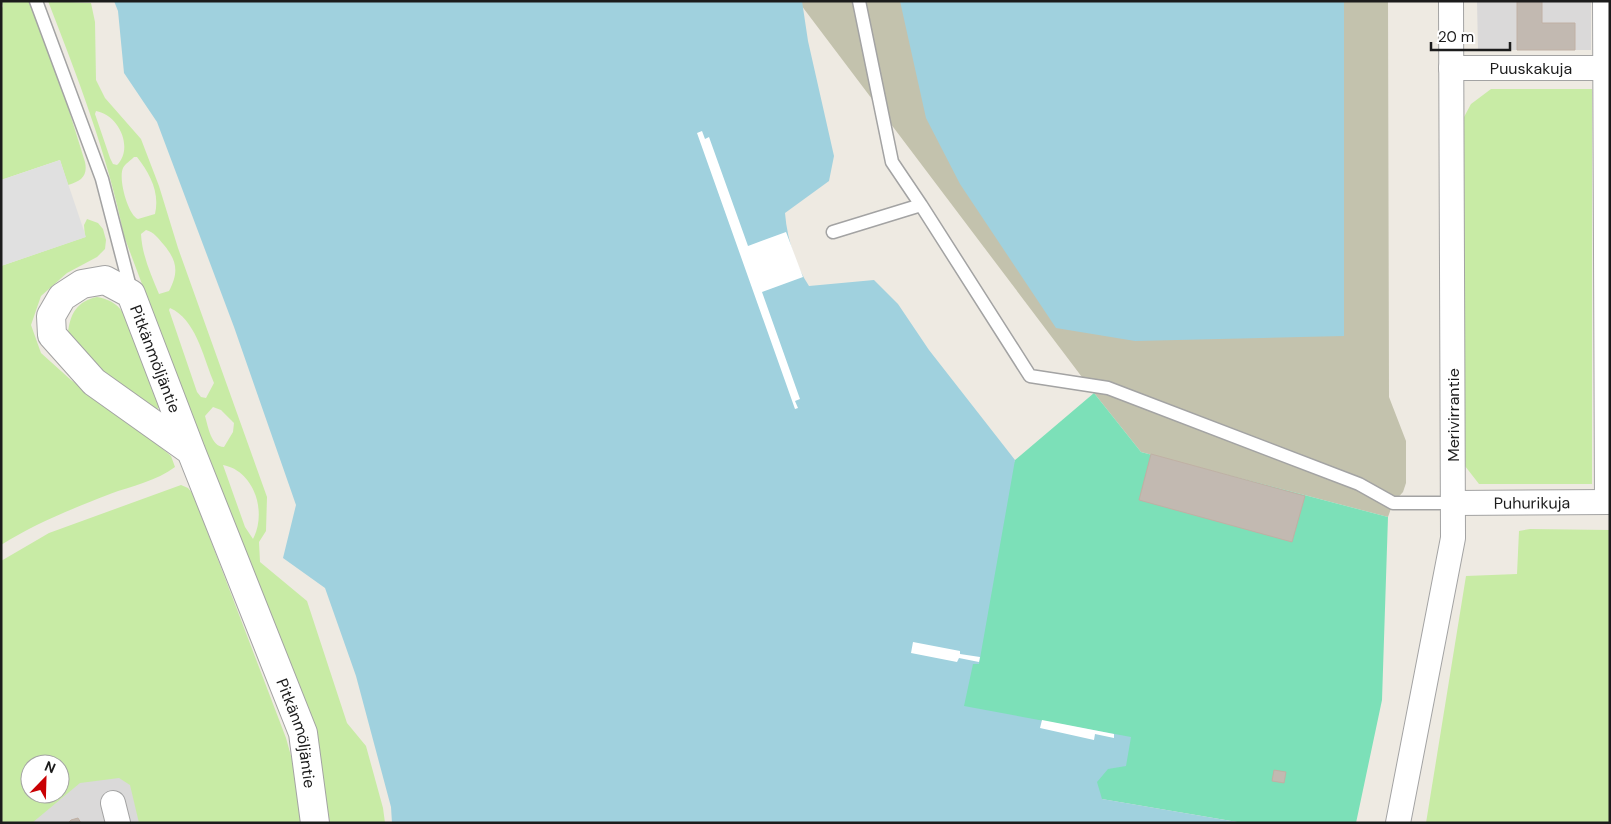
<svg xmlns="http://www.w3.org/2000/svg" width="1611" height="824" font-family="'DM Sans',sans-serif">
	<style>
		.residential { fill: #dad9d9 }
		.construction { fill: #c3c2ad }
		.grass { fill: #c8eba5; fill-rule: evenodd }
		.pitch { fill: #7ce0b8 }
		.parking { fill: #e0e0e0 }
		.water { fill: #a0d1de }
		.pier { fill: #fff }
		.building { fill: #c2b9b1; stroke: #c0b0a4 }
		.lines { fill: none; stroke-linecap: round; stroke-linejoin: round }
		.service-casing { stroke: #a3a3a3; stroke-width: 15 }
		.minor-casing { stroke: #a3a3a3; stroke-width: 26 }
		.tertiary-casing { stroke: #a3a3a3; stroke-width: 30 }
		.service { stroke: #fff; stroke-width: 12 }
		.minor { stroke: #fff; stroke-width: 24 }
		.tertiary { stroke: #fff; stroke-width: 28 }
		.labels { text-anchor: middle; stroke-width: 4; stroke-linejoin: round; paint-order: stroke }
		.street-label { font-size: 16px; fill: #1c1c1c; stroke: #fff }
	</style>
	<rect width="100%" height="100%" fill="#eeeae2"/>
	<path class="residential" d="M 1477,1 L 1591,1 L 1591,50 L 1478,50 Z
		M 124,748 L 143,823 L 27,823 Z"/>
	<path class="construction" d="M 798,1 L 1388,1 L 1389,397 L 1406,441 L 1406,483 L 1403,492 L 1393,503 L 1388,517 L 1141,452 L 1094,393 Z"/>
	<path class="grass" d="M 1,1 L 30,1 L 58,75 L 85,162 C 88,176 81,181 68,185 L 60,160 L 1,180 L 1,10 L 3,6 Z
		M 48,1 L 91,3 L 95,22 L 96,80 L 105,98 L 141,139 L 159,186 L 178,248 L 267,497 L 266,531 L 259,542 L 260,562 L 307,601 L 347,723 L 366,746 L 383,808 L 385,823 L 330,823 L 318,755 L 124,236 C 108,156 78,78 48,1 ZM 96,111 C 119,115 134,148 117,165 L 113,164 L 110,158 L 95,114 ZM 134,157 L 137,157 C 150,174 160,192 155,214 L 138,219 C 128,215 118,179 123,168 C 125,164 131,160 134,157 ZM 146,230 C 154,232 158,238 164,245 C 177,261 179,272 169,291 L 159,294 C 151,275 142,255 141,234 ZM 170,308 C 195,319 203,355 212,378 L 214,383 L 206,398 L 201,397 L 197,392 L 169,310 ZM 213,407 L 221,410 L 234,423 L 233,432 L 224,447 C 211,447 208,426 205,416 ZM 223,465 C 255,471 267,513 253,539 L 245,527 Z
		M 1491,89 L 1592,89 L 1592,484 L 1479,484 L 1465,466 L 1464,117 L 1471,104 Z
		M 87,219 L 98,223 L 103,229 L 106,240 L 105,249 L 97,257 L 67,273 L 41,296 L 31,325 L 41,353 L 71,380 L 127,419 L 171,456 L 175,467 C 157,481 131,486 110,494 C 74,508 34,524 1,545 L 1,266 L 85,237 L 84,225 Z
		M 97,297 C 113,300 119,306 128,319 L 160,406 L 156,411 L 87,360 L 68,333 C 70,314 77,301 97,297 Z
		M 181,485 L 188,488 L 193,494 L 286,738 L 298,781 L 302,823 L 139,823 L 130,785 L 119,778 L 80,783 L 32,823 L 1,823 L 1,561 L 49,533 ZM 30,764 L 60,764 L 60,794 L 30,794 Z
		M 1530,529 L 1610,530 L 1610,823 L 1426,823 L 1466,576 L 1517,574 L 1519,531 Z"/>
	<path class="pitch" d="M 1094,393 L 1141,452 L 1388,517 L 1382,700 L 1356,823 L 1243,823 L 890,763 L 1015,460 Z"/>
	<path class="parking" d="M 60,160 L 86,237 L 1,266 L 1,180 Z"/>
	<path class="water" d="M 114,1 L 802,1 L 808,41 L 834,156 L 829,181 L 785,213 C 787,238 795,265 809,286 L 874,280 L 898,304 L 929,350 L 1015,460 L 979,664 L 973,664 L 964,706 L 1131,737 L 1126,766 L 1108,769 L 1097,782 L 1102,799 L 1243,823 L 392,823 L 391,807 L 356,676 L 325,588 L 283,558 L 296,505 L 234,327 L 157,122 L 124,73 L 118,11 Z
		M 900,1 L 1344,1 L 1344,336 L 1135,341 L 1056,328 L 960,184 L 926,118 Z"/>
	<path class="pier" d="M 702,131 L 705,139 L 709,137 L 748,246 L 786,232 L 803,277 L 762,292 L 800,399 L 795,401 L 798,408 L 795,409 L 697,133 Z
		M 913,642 L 960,651 L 960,654 L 980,657 L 979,662 L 959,658 L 957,662 L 911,653 Z
		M 1042,720 L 1114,734 L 1114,738 L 1095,734 L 1094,740 L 1040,728 Z"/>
	<path class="building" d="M 1517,1 L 1542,1 L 1542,23 L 1575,23 L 1575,50 L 1517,50 Z
		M 1151,454 L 1305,496 L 1292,542 L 1139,500 Z
		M 1274,770 L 1286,772 L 1284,783 L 1272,781 Z
		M 78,818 L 81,823 L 68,823 L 71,820 Z"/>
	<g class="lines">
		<g class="service-casing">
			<path id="service" d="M 36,1 L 102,179 L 131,291
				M 859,1 L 892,162 L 921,205
				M 833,232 L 921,205 L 1030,376 L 1108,388 L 1359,484 L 1393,503 L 1454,503"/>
		</g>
		<g class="minor-casing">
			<g id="minor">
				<path d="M 1605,1 L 1607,502"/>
				<path id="s1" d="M 1451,68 L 1610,68"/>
				<path id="s2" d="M 1454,503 L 1610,502"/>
				<path d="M 113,803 L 118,823"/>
				<path d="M 1398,823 L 1453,538 L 1451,1"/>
			</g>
		</g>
		<g class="tertiary-casing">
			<g id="tertiary">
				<path id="s3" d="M 191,451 L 94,382 L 52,335 L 51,316 L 62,297 L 82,284 L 105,280 L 131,294 L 191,451 L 303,733 L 315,823"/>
			</g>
		</g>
		<use href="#service" class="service"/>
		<use href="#minor" class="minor"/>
		<use href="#tertiary" class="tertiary"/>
	</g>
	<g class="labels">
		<g class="street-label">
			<text dy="6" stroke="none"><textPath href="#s1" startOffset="80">Puuskakuja</textPath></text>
			<text dy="6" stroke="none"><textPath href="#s3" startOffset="369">Pitkänmöljäntie</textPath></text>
			<text transform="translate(1453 415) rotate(-90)" y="6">Merivirrantie</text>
			<text dy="6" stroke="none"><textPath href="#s2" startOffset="78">Puhurikuja</textPath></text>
			<text dy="6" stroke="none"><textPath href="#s3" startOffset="770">Pitkänmöljäntie</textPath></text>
		</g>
	</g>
	<rect width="1611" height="824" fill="none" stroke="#1c1c1c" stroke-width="5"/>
	<g transform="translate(45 779) rotate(23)"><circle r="24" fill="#ffffff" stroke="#a4a4a4"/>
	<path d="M0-4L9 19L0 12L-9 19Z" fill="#c90003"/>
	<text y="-8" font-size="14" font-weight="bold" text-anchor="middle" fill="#1c1c1c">N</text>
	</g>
	<path d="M1431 42v8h79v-8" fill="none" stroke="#1c1c1c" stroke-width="2.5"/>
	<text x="1438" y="42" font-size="15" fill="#1c1c1c" stroke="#ffffff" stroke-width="4" paint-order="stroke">20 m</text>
</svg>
